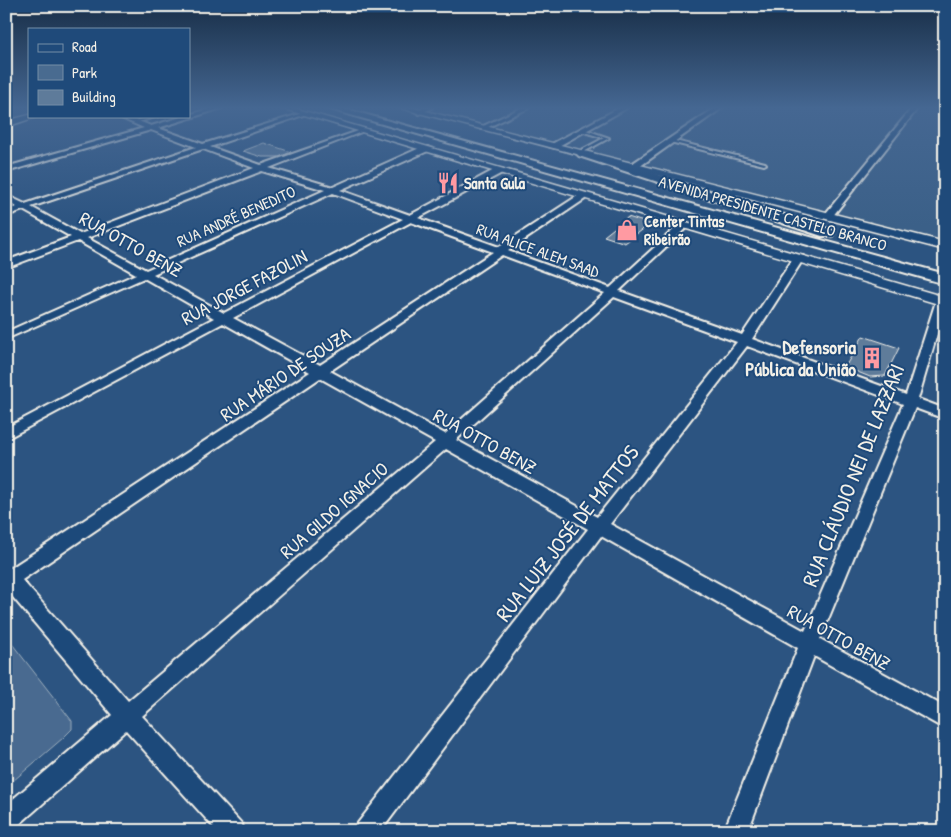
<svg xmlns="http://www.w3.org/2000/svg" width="951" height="837" font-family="'Patrick Hand',sans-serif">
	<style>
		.built { fill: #3b6088 }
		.green { fill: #496b90; stroke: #9eaebc }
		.building { fill: #5e7b9a; stroke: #f4f1e8 }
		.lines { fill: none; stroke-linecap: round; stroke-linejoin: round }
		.service-casing { stroke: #f4f1e8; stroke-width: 4 }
		.minor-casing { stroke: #f4f1e8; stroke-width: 4 }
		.secondary-casing { stroke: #f4f1e8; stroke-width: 3 }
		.primary-casing { stroke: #f4f1e8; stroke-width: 4 }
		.service { fill: #1f4a7a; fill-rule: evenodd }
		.minor { fill: #1f4a7a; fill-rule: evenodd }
		.secondary { fill: #1f4a7a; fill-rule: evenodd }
		.primary { fill: #1f4a7a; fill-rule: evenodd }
		.labels { text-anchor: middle; stroke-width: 4; stroke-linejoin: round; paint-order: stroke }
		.far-poi-label { font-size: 16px; font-weight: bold; fill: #f4f1e8; stroke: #1f4a7a; text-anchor: start }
		.far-street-label { font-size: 16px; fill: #f4f1e8; stroke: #1f4a7a }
		.street-label { font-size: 19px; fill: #f4f1e8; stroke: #1f4a7a }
		.poi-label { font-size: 19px; font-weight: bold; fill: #f4f1e8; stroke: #1f4a7a; text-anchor: end }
		.near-street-label { font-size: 22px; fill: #f4f1e8; stroke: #1f4a7a }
	</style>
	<rect width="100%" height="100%" fill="#2c5481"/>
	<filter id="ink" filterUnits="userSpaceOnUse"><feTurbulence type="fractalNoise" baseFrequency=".02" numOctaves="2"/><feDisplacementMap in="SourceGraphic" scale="10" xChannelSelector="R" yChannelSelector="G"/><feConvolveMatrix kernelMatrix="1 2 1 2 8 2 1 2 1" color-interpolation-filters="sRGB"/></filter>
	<g filter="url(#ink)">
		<path class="built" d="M 405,108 L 702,108 L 715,110 L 719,108 L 945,108 L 945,246 Z"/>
		<path class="green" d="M 6,636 L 72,721 L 72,729 L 63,738 L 6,787 Z"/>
		<path class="building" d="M 264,143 L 291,152 L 279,157 L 262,157 L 243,151 Z
			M 628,217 L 650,224 L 625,243 L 604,236 Z
			M 863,336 L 899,348 L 885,376 L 870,377 L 845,367 Z"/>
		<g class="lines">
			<g class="service-casing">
				<path id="service" d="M 153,116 L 159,116 L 134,123 L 132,122 Z
					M 581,129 L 583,129 L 609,138 L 580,154 L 578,154 L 578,152 L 604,138 L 581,131 Z
					M 671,140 L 765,163 L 766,164 L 764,165 L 670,142 L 669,141 Z"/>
			</g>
			<g class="minor-casing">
				<path id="minor" d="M 212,108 L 222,108 L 158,128 L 203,144 L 306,112 L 306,114 L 210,147 L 261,165 L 364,129 L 364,131 L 269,168 L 333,187 L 422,147 L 428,147 L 428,151 L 340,190 L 410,215 L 496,169 L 502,169 L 502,173 L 418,218 L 499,247 L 579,195 L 585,195 L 585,199 L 508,251 L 610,288 L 681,223 L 687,223 L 687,227 L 619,291 L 742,335 L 795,256 L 803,256 L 804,258 L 752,339 L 906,395 L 936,301 L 937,299 L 945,299 L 945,307 L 918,399 L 945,409 L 945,419 L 915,408 L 820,639 L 945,707 L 945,729 L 814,656 L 748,831 L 724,831 L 798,648 L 601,536 L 381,831 L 354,831 L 358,823 L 588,529 L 446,449 L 142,716 L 241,823 L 245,831 L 217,831 L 126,730 L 14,829 L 6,831 L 6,805 L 112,715 L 6,589 L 6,567 L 11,568 L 310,372 L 223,323 L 6,439 L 6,428 L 214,318 L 144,278 L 6,339 L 6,332 L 136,274 L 78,241 L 6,268 L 6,261 L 71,237 L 23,210 L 6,216 L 6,210 L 17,207 L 6,201 L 6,195 L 25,204 L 196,147 L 151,130 L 6,172 L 6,167 L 144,128 L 116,116 L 126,116 L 151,126 ZM 203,149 L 254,168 L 80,234 L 31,207 ZM 262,171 L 325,190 L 146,270 L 87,238 ZM 333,193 L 403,219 L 224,313 L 153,274 ZM 411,222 L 493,252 L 320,365 L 233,318 ZM 502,255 L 605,293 L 445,434 L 330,371 ZM 614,297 L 737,342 L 597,517 L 456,440 ZM 747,346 L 903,404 L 805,631 L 610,524 ZM 320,378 L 435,442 L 128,701 L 22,580 Z
					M 423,108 L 432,108 L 419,114 L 416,112 Z
					M 521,108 L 529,108 L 484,129 L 479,128 Z
					M 619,108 L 627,108 L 555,148 L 548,146 Z
					M 715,108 L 722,108 L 636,169 L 630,169 L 630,165 Z
					M 912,108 L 918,108 L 832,217 L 826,217 L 826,213 Z"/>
			</g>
			<g class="secondary-casing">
				<path id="secondary" d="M 281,108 L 294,108 L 945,297 L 945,306 Z
					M 400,108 L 414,108 L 945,242 L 945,250 Z
					M 29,115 L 39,116 L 6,127 L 6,121 Z"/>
			</g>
			<g class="primary-casing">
				<path id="primary" d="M 326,108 L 342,108 L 945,274 L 945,284 Z
					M 583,151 L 832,230 L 834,233 L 832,236 L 822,236 L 579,156 L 577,154 Z"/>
			</g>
			<use href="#service" class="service"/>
			<use href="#minor" class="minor"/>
			<use href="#secondary" class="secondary"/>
			<use href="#primary" class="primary"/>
		</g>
	</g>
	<linearGradient id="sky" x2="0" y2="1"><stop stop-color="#182e47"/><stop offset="0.48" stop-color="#456792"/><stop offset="1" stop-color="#456792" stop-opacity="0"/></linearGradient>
	<rect width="951" height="225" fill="url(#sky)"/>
	<defs>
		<g id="restaurant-bare" transform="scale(1.725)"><path d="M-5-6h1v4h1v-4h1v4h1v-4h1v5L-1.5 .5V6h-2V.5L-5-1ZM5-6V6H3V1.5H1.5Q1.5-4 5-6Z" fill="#ff9aa2" stroke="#1f4a7a" stroke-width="2.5" paint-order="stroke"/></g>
		<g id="shop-bare" transform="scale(1.725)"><path d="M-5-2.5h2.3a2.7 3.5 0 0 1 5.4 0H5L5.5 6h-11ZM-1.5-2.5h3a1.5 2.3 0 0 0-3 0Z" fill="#ff9aa2" stroke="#1f4a7a" stroke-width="2.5" paint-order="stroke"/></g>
		<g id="building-bare" transform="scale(1.725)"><path d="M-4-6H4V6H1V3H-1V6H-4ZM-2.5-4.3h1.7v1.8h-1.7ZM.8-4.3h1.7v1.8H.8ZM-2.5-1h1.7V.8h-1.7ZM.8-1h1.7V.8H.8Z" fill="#ff9aa2" stroke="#1f4a7a" stroke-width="2.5" paint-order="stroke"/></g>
	</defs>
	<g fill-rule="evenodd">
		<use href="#restaurant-bare" x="448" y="183"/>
		<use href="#shop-bare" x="627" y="230"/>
		<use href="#building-bare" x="872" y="358"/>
	</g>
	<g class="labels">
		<g class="far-poi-label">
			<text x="464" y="189">Santa Gula</text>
			<text x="644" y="227">Center Tintas<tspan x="644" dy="18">Ribeirão</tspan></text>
		</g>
		<g class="far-street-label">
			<text transform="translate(773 213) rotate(16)" y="6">AVENIDA PRESIDENTE CASTELO BRANCO</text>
			<text transform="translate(236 216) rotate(-24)" y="6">RUA ANDRÉ BENEDITO</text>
			<text transform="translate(538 250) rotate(20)" y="6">RUA ALICE ALEM SAAD</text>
		</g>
		<g class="street-label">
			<text transform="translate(131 244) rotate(29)" y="7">RUA OTTO BENZ</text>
			<text transform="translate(244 287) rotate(-28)" y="7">RUA JORGE FAZOLIN</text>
			<text transform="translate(285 374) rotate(-34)" y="7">RUA MÁRIO DE SOUZA</text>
			<text transform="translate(485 441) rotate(29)" y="7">RUA OTTO BENZ</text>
			<text transform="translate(334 510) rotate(-41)" y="7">RUA GILDO IGNACIO</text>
			<text transform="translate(839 637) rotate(29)" y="7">RUA OTTO BENZ</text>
		</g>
		<g class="poi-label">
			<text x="856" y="354">Defensoria<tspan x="856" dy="22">Pública da União</tspan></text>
		</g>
		<g class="near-street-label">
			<text transform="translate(853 475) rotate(-68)" y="8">RUA CLÁUDIO NEI DE LAZZARI</text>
			<text transform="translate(567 533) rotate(-52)" y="8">RUA LUIZ JOSÉ DE MATTOS</text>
		</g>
	</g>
	<rect width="951" height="837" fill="none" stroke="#1f4a7a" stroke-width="25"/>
	<rect x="12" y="12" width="926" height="812" fill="none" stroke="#f4f1e8" stroke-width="2" filter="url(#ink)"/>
	<rect x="28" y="28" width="162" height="90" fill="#1f4a7a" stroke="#748da6"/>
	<rect x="38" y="44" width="25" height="8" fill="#1f4a7a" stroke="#748da6"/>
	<text x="72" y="52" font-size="15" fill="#f4f1e8">Road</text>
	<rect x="38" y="65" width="25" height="15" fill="#496b90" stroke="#748da6"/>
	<text x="72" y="78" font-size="15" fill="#f4f1e8">Park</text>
	<rect x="38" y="90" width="25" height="15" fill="#5e7b9a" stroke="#748da6"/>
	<text x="72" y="102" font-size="15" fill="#f4f1e8">Building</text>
</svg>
